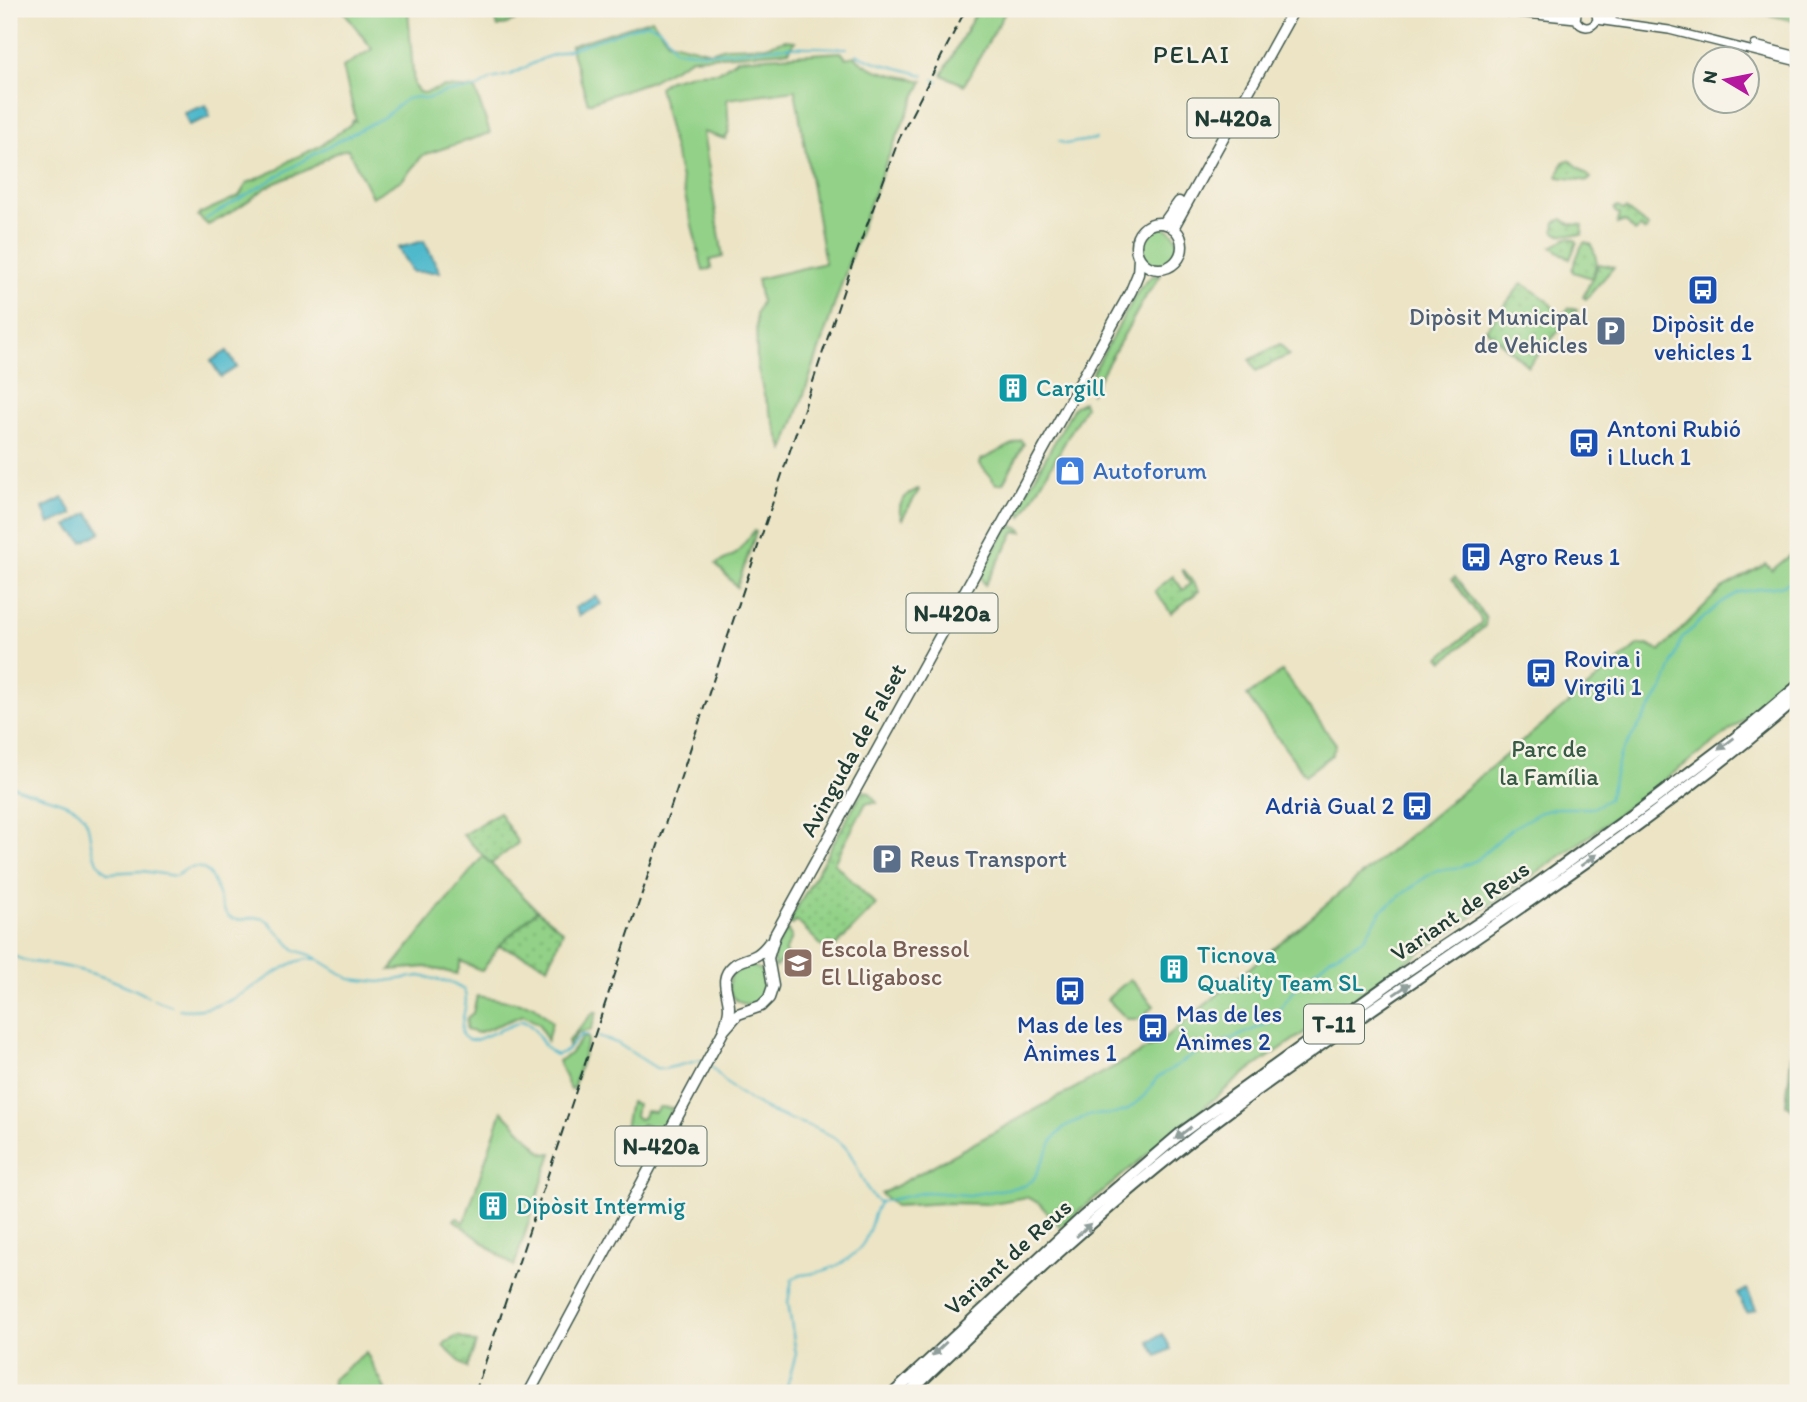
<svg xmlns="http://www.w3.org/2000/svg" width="1807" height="1402" font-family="Itim,sans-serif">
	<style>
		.green { fill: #92d187; stroke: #58875e; stroke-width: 2 }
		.forest { fill: url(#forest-crowns); stroke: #4a7854; stroke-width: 2 }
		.garden { fill: url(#garden-dots); stroke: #58875e; stroke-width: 2 }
		.water { fill: #4fb9cc; stroke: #377b80; stroke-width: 2 }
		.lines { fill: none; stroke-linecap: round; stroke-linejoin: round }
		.stream { stroke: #4fb9cc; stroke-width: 2 }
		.minor-casing { stroke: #3e564a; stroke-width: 10 }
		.major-casing { stroke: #3e564a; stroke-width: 13 }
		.highway-casing { stroke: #3e564a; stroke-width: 14 }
		.minor { stroke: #fff; stroke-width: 7 }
		.major { stroke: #fff; stroke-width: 10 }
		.highway { stroke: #fff; stroke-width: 10 }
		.rail { stroke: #1f3d34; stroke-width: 2; stroke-dasharray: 10 5; stroke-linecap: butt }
		.oneway { fill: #8f9e9a }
		.labels { text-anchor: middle; stroke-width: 5; stroke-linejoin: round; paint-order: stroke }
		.shield { fill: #f7f3e8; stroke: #60746a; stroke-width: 2 }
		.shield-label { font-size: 23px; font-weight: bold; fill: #1f3d34 }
		.service-label { font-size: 24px; fill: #4e5e75; stroke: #f7f3e8; text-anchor: end }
		.transit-label { font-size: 24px; fill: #164399; stroke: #f7f3e8; text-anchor: start }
		.culture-label { font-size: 24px; fill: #0d838f; stroke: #f7f3e8; text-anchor: start }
		.shop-label { font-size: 24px; fill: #366cbe; stroke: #f7f3e8; text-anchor: start }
		.park-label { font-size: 24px; fill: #365b45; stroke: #f7f3e8 }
		.street-label { font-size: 24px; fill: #1f3d34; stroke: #f7f3e8 }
		.education-label { font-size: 24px; fill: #785e54; stroke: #f7f3e8; text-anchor: start }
		.neighbourhood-label { font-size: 26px; letter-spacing: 2px; fill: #1f3d34; stroke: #f7f3e8 }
	</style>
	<defs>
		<pattern id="forest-crowns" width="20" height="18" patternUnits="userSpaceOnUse" patternTransform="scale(1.75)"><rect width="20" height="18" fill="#75b374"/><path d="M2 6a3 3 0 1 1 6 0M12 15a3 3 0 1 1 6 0" fill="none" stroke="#5f9360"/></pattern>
		<pattern id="garden-dots" width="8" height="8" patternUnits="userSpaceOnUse" patternTransform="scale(1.75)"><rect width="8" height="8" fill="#92d187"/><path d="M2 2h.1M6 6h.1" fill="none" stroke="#7db475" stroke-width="1.8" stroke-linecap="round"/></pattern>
	</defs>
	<rect width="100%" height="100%" fill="#f7f3e8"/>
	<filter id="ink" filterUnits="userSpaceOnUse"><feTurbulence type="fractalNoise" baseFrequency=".0143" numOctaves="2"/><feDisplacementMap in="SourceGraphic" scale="14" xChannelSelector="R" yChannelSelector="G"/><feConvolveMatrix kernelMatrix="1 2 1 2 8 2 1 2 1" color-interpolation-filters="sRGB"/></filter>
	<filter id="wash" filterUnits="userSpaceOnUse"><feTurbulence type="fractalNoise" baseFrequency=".00686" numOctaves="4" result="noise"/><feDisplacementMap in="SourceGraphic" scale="28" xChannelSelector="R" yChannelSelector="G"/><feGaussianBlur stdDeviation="1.57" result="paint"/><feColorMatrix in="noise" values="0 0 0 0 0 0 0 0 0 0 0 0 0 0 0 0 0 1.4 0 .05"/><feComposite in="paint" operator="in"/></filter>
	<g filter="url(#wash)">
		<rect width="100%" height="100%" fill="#ece4c5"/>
		<path class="green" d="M 342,9 L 408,9 L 414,86 L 419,92 L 424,93 L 444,87 L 475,89 L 490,133 L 423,155 L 403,179 L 372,197 L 348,149 C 333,151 321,163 309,169 C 294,176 277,180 263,190 C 246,203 227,216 208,225 L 198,216 L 199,214 L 239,196 L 247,183 L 279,169 L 290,160 L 318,147 L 351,124 L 353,120 L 356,121 L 343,67 L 372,49 Z
			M 978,9 L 1007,9 L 964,85 L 942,75 Z
			M 1750,9 L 1798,9 L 1798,22 L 1750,10 Z
			M 652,19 L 668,41 L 711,52 L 725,47 L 766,46 L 785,40 L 795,41 L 789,51 L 692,58 L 651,81 L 588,103 L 570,46 Z
			M 841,52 L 846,58 L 855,56 C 871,74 900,75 923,81 C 864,198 830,327 784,450 L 764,395 L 757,365 L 756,314 L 761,302 L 757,279 L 825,263 L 795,90 L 727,99 L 729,131 L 725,139 L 703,132 L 723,257 L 710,260 L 712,268 L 703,271 L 659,87 L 669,80 L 695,73 L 719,72 L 737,59 Z
			M1140 246a19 19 0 1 1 38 0a19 19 0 1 1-38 0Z
			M 1161,275 L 1146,296 L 1091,393 L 1088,381 L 1139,289 L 1152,276 Z
			M 1083,402 L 1085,407 L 1022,517 L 1018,507 L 1074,407 Z
			M 1021,440 L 1024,444 L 1003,483 L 996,484 L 980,464 L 981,460 Z
			M 918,489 L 919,490 L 902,519 C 895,504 905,495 918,489 Z
			M 1012,526 L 1021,529 L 1023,532 L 1015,532 L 985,585 L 980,577 L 983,570 L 1005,531 Z
			M 754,531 L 756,532 L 737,587 L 716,564 L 736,554 Z
			M 1798,549 L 1798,674 L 1736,726 L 1591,835 L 1244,1074 L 1060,1227 L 1039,1203 L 1026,1197 L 988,1204 L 945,1203 L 895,1206 L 881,1194 L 1163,1040 L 1637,646 L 1648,645 L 1660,651 L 1722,588 L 1766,564 L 1772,570 Z
			M 1282,671 L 1336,744 L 1332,755 L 1305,775 L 1247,696 Z
			M 483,856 L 537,910 L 499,946 L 482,971 L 461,961 L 457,974 L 426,967 L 390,970 Z
			M 787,929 L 792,938 L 785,951 L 787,954 L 775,968 C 770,954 780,941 787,929 Z
			M729 985a19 19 0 1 1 38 0a19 19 0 1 1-38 0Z
			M 1130,979 L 1154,1006 L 1147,1012 L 1143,1019 L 1127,1019 L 1107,999 Z
			M 477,996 L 533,1005 L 552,1022 L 547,1041 L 539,1024 L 523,1015 L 478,1033 L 466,1030 L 467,1018 L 473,1013 Z
			M 594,1012 L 597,1012 L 591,1030 L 578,1033 L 568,1046 L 568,1041 Z
			M 583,1037 L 588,1038 L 588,1040 L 573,1089 L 570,1089 L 558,1061 L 570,1054 Z
			M 630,1102 L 637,1104 L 635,1116 L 639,1119 L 644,1117 L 646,1111 L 655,1112 L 659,1107 L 673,1108 L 658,1135 L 655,1133 L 657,1130 L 642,1124 L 636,1133 L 625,1128 Z
			M 502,1111 L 541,1151 L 545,1154 L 552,1153 L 514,1266 L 454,1220 L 457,1217 L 464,1223 Z
			M 366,1352 L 387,1393 L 332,1393 L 333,1379 Z"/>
		<path class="forest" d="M 1798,992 L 1798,1110 L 1795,1111 L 1786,1105 Z"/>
		<path class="garden" d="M 497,9 L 510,9 L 515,21 L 498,27 L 492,13 Z
			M 1570,160 L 1591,178 L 1588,181 L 1558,177 L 1563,162 Z
			M 1618,207 L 1623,210 L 1626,209 L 1649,227 L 1645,231 L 1640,228 L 1635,232 L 1625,221 L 1617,224 L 1620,214 L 1615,212 L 1614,209 Z
			M 1563,219 L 1570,224 L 1583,225 L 1582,235 L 1558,234 L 1554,231 L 1555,222 Z
			M 1567,238 L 1574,239 L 1577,242 L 1570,259 L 1552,247 Z
			M 1585,242 L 1592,245 L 1597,262 L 1592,278 L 1573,272 L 1572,270 L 1581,247 Z
			M 1599,264 L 1614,267 L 1586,299 L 1583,297 Z
			M 1522,283 L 1547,300 L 1558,314 L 1564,313 L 1569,308 L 1577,310 L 1528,366 L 1486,329 Z
			M 1280,344 L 1289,355 L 1256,371 L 1250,360 Z
			M 1182,570 L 1184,570 L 1199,591 L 1171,613 L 1155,591 L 1173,576 L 1183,590 L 1190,584 Z
			M 1455,577 L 1486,618 L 1485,626 L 1444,661 L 1440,657 L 1481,623 L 1481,619 L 1452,579 Z
			M 865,791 L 870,793 L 877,803 L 866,803 L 834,863 L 876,905 L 829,953 L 797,921 L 792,925 L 789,922 L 862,792 Z
			M 499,812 L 518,843 L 491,864 L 463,835 Z
			M 537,910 L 563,931 L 548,967 L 534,959 L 499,946 Z
			M 458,1336 L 476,1343 L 467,1368 L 443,1346 L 446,1342 Z"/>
		<path class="water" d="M 206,105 L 210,117 L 189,125 L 184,113 Z
			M 424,241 L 440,272 L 412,272 L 398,248 Z
			M 227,351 L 237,367 L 221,377 L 211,361 Z
			M 63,498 L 73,514 L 49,524 L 43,508 Z
			M 88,513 L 101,532 L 83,542 L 67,526 Z
			M 596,596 L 601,604 L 579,616 L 575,608 Z
			M 1747,1289 L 1756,1309 L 1747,1313 L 1737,1294 Z
			M 1163,1334 L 1171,1349 L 1157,1356 L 1149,1341 Z"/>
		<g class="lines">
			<path class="stream" d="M 856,54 L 879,63 L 924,75
				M 934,79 L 938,82
				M 1059,141 L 1065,144 L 1096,139
				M 206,219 L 321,150 L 384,117 L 406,99 L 418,97 L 426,99 L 446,92 L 475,89 L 491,79 L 510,75 L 544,58 L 647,23 C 661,27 668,35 674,49 C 712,58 749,48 787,47 C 807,46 828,48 847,48
				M 9,784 C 27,794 67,800 79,811 C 98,830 81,850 108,873 L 142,871 L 176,876 C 180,873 185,869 190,868 C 220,860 214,909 231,918 C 243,924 253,912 268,921 L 295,950 L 311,955 L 350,979 L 380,982 L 420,976 L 449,982 L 464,990 C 470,1005 459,1019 462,1035 L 468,1040 L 476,1040 L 522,1021 C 540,1027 539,1048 556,1055 L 566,1051 L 581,1035 L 588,1035
				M 9,953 C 26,965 47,962 66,967 C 94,973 124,983 149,997
				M 153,999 L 172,1006
				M 179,1009 C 238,1018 279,954 316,959
				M 598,1037 L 617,1043 L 656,1068 L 664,1069 L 701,1060
				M 711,1066 C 730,1090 754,1105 781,1116 C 802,1124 824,1129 841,1143 C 859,1158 861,1191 879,1202
				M 880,1202 L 926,1192 L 969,1195 L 1024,1186 L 1033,1180 L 1053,1140 L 1064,1127 L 1089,1115 L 1115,1114 L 1127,1110 L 1144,1096 L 1157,1078 L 1195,1054 L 1269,1023 L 1294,990 L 1331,957 L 1364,939 L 1382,910 L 1420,881 L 1437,870 L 1455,869 L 1477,860 L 1511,829 L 1539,813 L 1556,808 L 1593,808 L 1609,799 L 1620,755 L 1664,687 L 1682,638 L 1720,603 L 1739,592 L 1780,586 L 1798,579
				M 785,1393 L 796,1354 L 788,1302 L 792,1279 C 799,1274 806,1275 814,1273 C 832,1270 851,1260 862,1245 C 871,1233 871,1216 879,1203"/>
		</g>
	</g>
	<g filter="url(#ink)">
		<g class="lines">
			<g class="minor-casing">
				<path id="minor" d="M 1475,9 L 1576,19
					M 1533,9 L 1576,12
					M 1578,9 L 1576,19 C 1581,29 1591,30 1597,20 L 1595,9
					M 1598,14 L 1612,18
					M 1597,20 L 1669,30 L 1798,62
					M 1755,45 L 1798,56"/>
			</g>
			<g class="major-casing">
				<path id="major" d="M1136 246a23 23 0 1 1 46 0a23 23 0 1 1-46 0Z
					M 1164,223 L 1179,202
					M 1173,228 L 1294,9
					M 724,1030 L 738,1014 L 761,1006 L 769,998 L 773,986 L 768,958 L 775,935 L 1131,291 L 1138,274 L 1139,258
					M 529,1393 L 724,1030 C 726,1022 729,1015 729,1008 C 729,992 718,979 733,966 C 746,955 754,963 769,943"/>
			</g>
			<g class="highway-casing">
				<path id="highway" d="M 894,1393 L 1084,1216 L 1180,1134 L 1407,971 L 1533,887 L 1656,798 L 1747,729 L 1798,686
					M 909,1393 C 1014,1292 1120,1191 1237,1105 C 1423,967 1623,850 1798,698"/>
			</g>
			<use href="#minor" class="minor"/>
			<use href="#major" class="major"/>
			<use href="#highway" class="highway"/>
			<path class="rail" d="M 475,1393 L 852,265 L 899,139 L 966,9"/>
		</g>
		<defs><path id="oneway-solid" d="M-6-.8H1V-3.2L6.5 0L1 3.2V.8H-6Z" transform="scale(1.75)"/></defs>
		<g class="oneway">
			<use href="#oneway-solid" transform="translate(1726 744) rotate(143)"/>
			<use href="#oneway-solid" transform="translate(1589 860) rotate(-35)"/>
			<use href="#oneway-solid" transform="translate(1402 989) rotate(-34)"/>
			<use href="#oneway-solid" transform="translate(1183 1133) rotate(143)"/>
			<use href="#oneway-solid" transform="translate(1084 1230) rotate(-42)"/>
			<use href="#oneway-solid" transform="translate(939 1349) rotate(137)"/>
		</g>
	</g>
	<defs>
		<g id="bus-square" transform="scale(1.575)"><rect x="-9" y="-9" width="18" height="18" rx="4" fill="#1a4fb4" stroke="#f7f3e8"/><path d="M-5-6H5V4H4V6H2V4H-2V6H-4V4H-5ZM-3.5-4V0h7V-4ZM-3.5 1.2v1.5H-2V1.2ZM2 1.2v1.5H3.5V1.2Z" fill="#fff"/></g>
		<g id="parking-square" transform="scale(1.575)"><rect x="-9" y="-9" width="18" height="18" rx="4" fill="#5c6f8a" stroke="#f7f3e8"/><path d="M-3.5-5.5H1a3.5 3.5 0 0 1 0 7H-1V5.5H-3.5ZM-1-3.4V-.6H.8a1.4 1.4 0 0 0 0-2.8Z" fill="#fff"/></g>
		<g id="building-square" transform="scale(1.575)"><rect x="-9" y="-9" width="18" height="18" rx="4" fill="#0f9aa8" stroke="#f7f3e8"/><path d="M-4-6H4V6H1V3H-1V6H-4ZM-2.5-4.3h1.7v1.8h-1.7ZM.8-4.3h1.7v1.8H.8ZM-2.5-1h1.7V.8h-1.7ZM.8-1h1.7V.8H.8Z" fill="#fff"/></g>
		<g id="shop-square" transform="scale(1.575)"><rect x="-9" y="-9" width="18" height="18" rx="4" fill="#3f7fe0" stroke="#f7f3e8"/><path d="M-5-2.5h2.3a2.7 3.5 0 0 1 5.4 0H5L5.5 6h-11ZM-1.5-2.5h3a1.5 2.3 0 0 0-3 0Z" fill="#fff"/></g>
		<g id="school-square" transform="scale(1.575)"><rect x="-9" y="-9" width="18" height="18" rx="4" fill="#8d6e63" stroke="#f7f3e8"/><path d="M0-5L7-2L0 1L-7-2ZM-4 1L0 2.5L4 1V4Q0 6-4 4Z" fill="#fff"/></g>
	</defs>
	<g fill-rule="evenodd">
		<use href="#bus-square" x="1703" y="290"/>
		<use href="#parking-square" x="1611" y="331"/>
		<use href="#building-square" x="1013" y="388"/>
		<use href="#bus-square" x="1584" y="443"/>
		<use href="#shop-square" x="1070" y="471"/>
		<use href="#bus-square" x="1476" y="557"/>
		<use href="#bus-square" x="1541" y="673"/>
		<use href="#bus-square" x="1417" y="806"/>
		<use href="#parking-square" x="887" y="859"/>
		<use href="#school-square" x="798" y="963"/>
		<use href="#building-square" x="1174" y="969"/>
		<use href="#bus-square" x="1070" y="991"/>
		<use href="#bus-square" x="1153" y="1028"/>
		<use href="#building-square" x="493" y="1206"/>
	</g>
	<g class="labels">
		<g class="shield">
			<rect x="1187.5" y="98.5" width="91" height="39" rx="5"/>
			<rect x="906.5" y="593.5" width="91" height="39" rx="5"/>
			<rect x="1304" y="1004.5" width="60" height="39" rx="5"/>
			<rect x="615.5" y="1126.5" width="91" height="39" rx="5"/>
		</g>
		<g class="shield-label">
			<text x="1233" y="126">N-420a</text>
			<text x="952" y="621">N-420a</text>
			<text x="1334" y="1032">T-11</text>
			<text x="661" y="1154">N-420a</text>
		</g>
		<g class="service-label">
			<text x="1588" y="325">Dipòsit Municipal<tspan x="1588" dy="28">de Vehicles</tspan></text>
			<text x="910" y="867" text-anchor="start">Reus Transport</text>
		</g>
		<g class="transit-label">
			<text x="1703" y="332" text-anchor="middle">Dipòsit de<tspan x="1703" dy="28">vehicles 1</tspan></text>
			<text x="1607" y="437">Antoni Rubió<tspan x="1607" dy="28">i Lluch 1</tspan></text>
			<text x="1499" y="565">Agro Reus 1</text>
			<text x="1564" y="667">Rovira i<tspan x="1564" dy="28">Virgili 1</tspan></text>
			<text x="1394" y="814" text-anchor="end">Adrià Gual 2</text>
			<text x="1176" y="1022">Mas de les<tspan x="1176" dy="28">Ànimes 2</tspan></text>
			<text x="1070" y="1033" text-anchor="middle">Mas de les<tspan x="1070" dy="28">Ànimes 1</tspan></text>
		</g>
		<g class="culture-label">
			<text x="1036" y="396">Cargill</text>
			<text x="1197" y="963">Ticnova<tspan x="1197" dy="28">Quality Team SL</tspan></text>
			<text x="516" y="1214">Dipòsit Intermig</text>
		</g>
		<g class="shop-label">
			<text x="1093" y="479">Autoforum</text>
		</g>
		<g class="park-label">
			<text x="1549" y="757">Parc de<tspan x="1549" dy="28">la Família</tspan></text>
		</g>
		<g class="street-label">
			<text transform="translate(853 750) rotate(-61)" y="8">Avinguda de Falset</text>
			<text transform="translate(1460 911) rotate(-34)" y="8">Variant de Reus</text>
			<text transform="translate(1008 1257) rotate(-42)" y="8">Variant de Reus</text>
		</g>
		<g class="education-label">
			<text x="821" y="957">Escola Bressol<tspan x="821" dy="28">El Lligabosc</tspan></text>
		</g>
		<g class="neighbourhood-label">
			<text x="1192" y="63">PELAI</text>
		</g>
	</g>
	<rect width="1807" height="1402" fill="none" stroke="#f7f3e8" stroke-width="35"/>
	<g transform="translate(1726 80) rotate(280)"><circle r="33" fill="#f7f3e8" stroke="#a1aaa0" stroke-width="2"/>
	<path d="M0-5L12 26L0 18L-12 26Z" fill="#b5179e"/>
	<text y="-10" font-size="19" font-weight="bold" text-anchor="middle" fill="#1f3d34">N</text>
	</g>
</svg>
